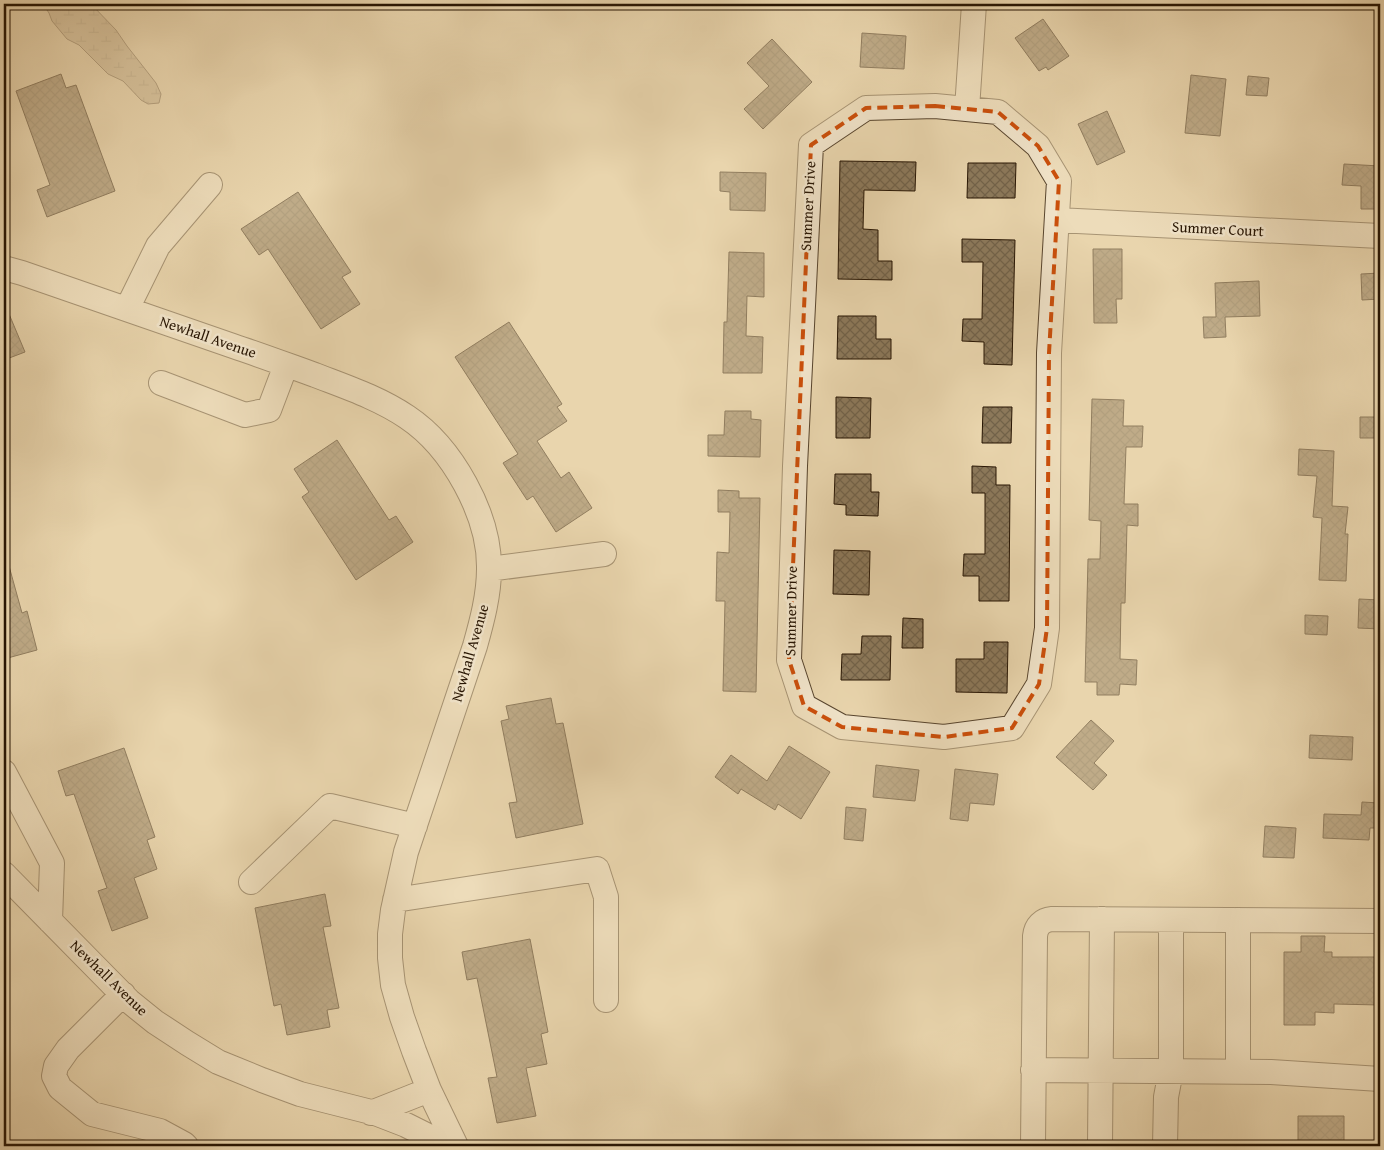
<svg xmlns="http://www.w3.org/2000/svg" width="1384" height="1150" font-family="'Gentium Book Plus',serif">
	<style>
		.wetland { fill: url(#wetland-marsh); stroke: #78644a }
		.building { fill: url(#building-cross-hatch); stroke: #271503 }
		.lines { fill: none; stroke-linecap: round; stroke-linejoin: round }
		.minor-casing { stroke: #58452e; stroke-width: 26 }
		.minor { stroke: #f1e4ca; stroke-width: 24 }
		.marked { fill: none; stroke: #cb4f0b; stroke-width: 4; stroke-dasharray: 10 6; stroke-linejoin: round }
		.labels { text-anchor: middle; stroke-width: 5; stroke-linejoin: round; paint-order: stroke }
		.street-label { font-size: 15px; fill: #271503; stroke: #f1e4ca }
	</style>
	<defs>
		<pattern id="wetland-marsh" width="20" height="14" patternUnits="userSpaceOnUse" patternTransform="scale(1.25)"><rect width="20" height="14" fill="#c8b490"/><path d="M1 5h8M5 5V1M11 12h8M15 12V8" fill="none" stroke="#ac9a7b"/></pattern>
		<pattern id="building-cross-hatch" width="8" height="8" patternUnits="userSpaceOnUse" patternTransform="scale(1.25)"><rect width="8" height="8" fill="#8c795b"/><path d="M0 0l8 8M0 8l8-8" fill="none" stroke="#726249"/></pattern>
	</defs>
	<rect width="100%" height="100%" fill="#e9d5ad"/>
	<filter id="stains"><feTurbulence type="fractalNoise" baseFrequency=".004" numOctaves="4"/><feColorMatrix values="0 0 0 0 .2 0 0 0 0 .09 0 0 0 0 .02 0 0 0 .5 -.17"/></filter>
	<radialGradient id="worn" r=".72"><stop offset=".6" stop-color="#630" stop-opacity="0"/><stop offset="1" stop-color="#630" stop-opacity=".3"/></radialGradient>
	<path class="wetland" d="M 43,4 L 91,4 L 116,30 L 127,46 L 156,83 L 161,94 L 159,103 L 148,104 L 141,100 L 123,81 L 108,74 L 79,45 L 67,39 L 52,21 L 49,13 Z"/>
	<path class="building" d="M 1043,19 L 1069,56 L 1048,70 L 1046,67 L 1039,71 L 1015,38 Z
		M 862,33 L 906,36 L 904,69 L 860,67 Z
		M 772,39 L 812,82 L 763,129 L 744,109 L 769,86 L 747,63 Z
		M 61,74 L 66,88 L 76,85 L 115,191 L 47,217 L 37,190 L 50,185 L 16,91 Z
		M 1191,75 L 1226,79 L 1220,136 L 1185,133 Z
		M 1248,76 L 1269,78 L 1267,96 L 1246,95 Z
		M 1107,111 L 1125,152 L 1097,165 L 1078,124 Z
		M 840,161 L 916,162 L 915,191 L 864,190 L 863,229 L 878,230 L 878,261 L 892,261 L 892,280 L 838,279 Z
		M 968,163 L 1016,163 L 1015,198 L 967,198 Z
		M 1344,164 L 1380,166 L 1380,209 L 1361,209 L 1361,186 L 1342,185 Z
		M 720,172 L 766,173 L 765,211 L 730,210 L 730,192 L 720,191 Z
		M 298,192 L 351,272 L 342,277 L 360,304 L 321,329 L 268,249 L 259,255 L 241,229 Z
		M 962,239 L 1015,240 L 1012,365 L 984,364 L 984,342 L 962,341 L 963,319 L 982,319 L 983,262 L 962,262 Z
		M 1093,249 L 1122,249 L 1122,299 L 1116,299 L 1117,323 L 1094,323 Z
		M 729,252 L 764,253 L 764,297 L 747,296 L 746,336 L 763,337 L 762,373 L 723,373 L 724,322 L 727,322 Z
		M 1380,273 L 1380,299 L 1362,300 L 1361,274 Z
		M 1259,281 L 1260,316 L 1225,317 L 1226,337 L 1204,338 L 1203,317 L 1216,317 L 1215,283 Z
		M 4,302 L 25,352 L 4,360 Z
		M 838,316 L 876,316 L 876,339 L 891,339 L 891,359 L 837,359 Z
		M 509,322 L 562,404 L 557,407 L 567,421 L 537,441 L 561,478 L 569,472 L 592,508 L 556,532 L 533,496 L 527,500 L 503,463 L 518,454 L 455,357 Z
		M 836,397 L 871,398 L 870,438 L 836,438 Z
		M 1092,399 L 1124,400 L 1123,426 L 1143,426 L 1142,447 L 1126,447 L 1124,504 L 1138,504 L 1138,526 L 1127,525 L 1125,603 L 1121,603 L 1120,659 L 1137,660 L 1136,685 L 1120,684 L 1119,695 L 1097,695 L 1097,682 L 1085,682 L 1088,559 L 1100,559 L 1101,521 L 1089,520 Z
		M 983,407 L 1012,407 L 1011,443 L 982,443 Z
		M 725,411 L 751,411 L 751,419 L 761,420 L 760,457 L 708,456 L 708,435 L 724,435 Z
		M 1360,417 L 1380,417 L 1380,438 L 1360,438 Z
		M 337,440 L 389,520 L 396,516 L 413,542 L 356,580 L 302,497 L 309,492 L 294,469 Z
		M 1299,449 L 1334,451 L 1332,506 L 1348,507 L 1345,534 L 1348,534 L 1346,581 L 1319,580 L 1322,518 L 1313,517 L 1317,476 L 1298,475 Z
		M 972,466 L 996,467 L 996,485 L 1010,485 L 1009,601 L 979,601 L 979,576 L 963,576 L 964,554 L 985,554 L 985,493 L 972,493 Z
		M 835,474 L 871,474 L 871,492 L 879,492 L 878,516 L 846,515 L 846,505 L 834,504 Z
		M 718,490 L 739,491 L 739,498 L 760,498 L 756,692 L 723,691 L 725,601 L 716,601 L 717,552 L 729,553 L 730,512 L 718,512 Z
		M 834,550 L 870,551 L 869,595 L 833,594 Z
		M 9,566 L 22,613 L 27,611 L 37,650 L 4,659 L 4,567 Z
		M 1359,599 L 1380,600 L 1380,629 L 1358,628 Z
		M 1305,615 L 1328,616 L 1327,635 L 1305,634 Z
		M 903,618 L 923,619 L 923,648 L 902,648 Z
		M 862,636 L 891,636 L 890,680 L 841,680 L 842,654 L 861,654 Z
		M 984,642 L 1008,642 L 1007,693 L 956,692 L 956,659 L 984,659 Z
		M 551,698 L 556,724 L 563,723 L 583,824 L 516,838 L 509,803 L 517,802 L 501,721 L 509,719 L 506,706 Z
		M 1091,720 L 1114,741 L 1094,763 L 1107,775 L 1093,790 L 1056,757 Z
		M 1310,735 L 1353,737 L 1352,760 L 1309,758 Z
		M 789,746 L 830,772 L 801,819 L 778,804 L 775,810 L 741,789 L 738,794 L 715,777 L 731,755 L 767,781 Z
		M 124,748 L 155,837 L 147,840 L 157,869 L 134,878 L 148,918 L 112,931 L 98,891 L 107,888 L 74,794 L 66,796 L 58,771 Z
		M 876,765 L 919,770 L 915,801 L 873,797 Z
		M 955,769 L 998,774 L 994,805 L 970,803 L 968,821 L 950,819 Z
		M 1362,802 L 1380,803 L 1380,828 L 1370,828 L 1369,840 L 1323,838 L 1324,814 L 1361,815 Z
		M 846,807 L 866,809 L 863,841 L 844,839 Z
		M 1265,826 L 1296,828 L 1294,858 L 1263,857 Z
		M 325,894 L 331,926 L 323,927 L 339,1008 L 327,1010 L 330,1027 L 287,1035 L 281,1004 L 274,1006 L 255,908 Z
		M 1301,936 L 1325,936 L 1324,952 L 1332,952 L 1332,957 L 1380,957 L 1380,1005 L 1334,1004 L 1334,1013 L 1315,1012 L 1315,1025 L 1284,1025 L 1284,952 L 1301,952 Z
		M 530,939 L 548,1032 L 541,1034 L 547,1064 L 526,1068 L 536,1116 L 497,1123 L 488,1078 L 497,1077 L 477,978 L 467,980 L 462,952 Z
		M 1298,1116 L 1344,1116 L 1344,1146 L 1298,1146 Z"/>
	<g class="lines">
		<g class="minor-casing">
			<path id="minor" d="M 935,106 L 998,112 L 1038,146 L 1059,181 L 1049,353 L 1047,628 L 1039,684 L 1012,728 L 944,737 L 842,727 L 804,706 L 789,660 L 795,466 L 811,145 L 866,108 Z
				M 967,109 L 974,4
				M 1057,220 L 1380,236
				M 4,268 L 22,273 C 92,297 163,322 233,346 C 260,355 287,365 315,375 C 346,387 379,398 407,417 C 452,447 490,515 489,569 C 489,595 482,621 475,646 L 406,852 L 393,910 L 390,934 L 390,958 L 393,985 L 402,1017 L 414,1051 L 429,1090 L 456,1146
				M 127,309 L 158,246 L 210,185
				M 161,383 L 245,415 L 269,410 L 286,365
				M 489,569 L 604,554
				M 4,772 L 52,863 L 50,921
				M 4,874 L 129,1001 L 155,1022 L 187,1043 L 218,1062 L 262,1080 L 300,1094 L 375,1113 L 406,1125 L 432,1138 L 456,1146
				M 251,882 L 330,806 L 415,826
				M 395,900 L 597,869 L 606,897 L 606,1000
				M 123,994 L 68,1049 L 56,1066 L 54,1076 L 60,1088 L 92,1114 L 160,1131 L 184,1144 L 186,1146
				M 1033,1070 L 1271,1072 L 1380,1079
				M 1238,1071 L 1238,920
				M 371,1113 L 429,1090
				M 1033,1146 L 1035,936 C 1036,926 1042,920 1052,919 L 1380,921
				M 1100,1146 L 1102,919
				M 1165,1146 L 1166,1097 L 1171,1071 L 1171,920"/>
		</g>
		<use href="#minor" class="minor"/>
	</g>
	<path d="M0 0H1384V1150H0ZM 935,106 L 998,112 L 1038,146 L 1059,181 L 1049,353 L 1047,628 L 1039,684 L 1012,728 L 944,737 L 842,727 L 804,706 L 789,660 L 811,145 L 866,108 Z" fill="#e9d5ad" fill-opacity=".55" fill-rule="evenodd"/>
	<path class="marked" d="M 935,106 L 998,112 L 1038,146 L 1059,181 L 1049,353 L 1047,628 L 1039,684 L 1012,728 L 944,737 L 842,727 L 804,706 L 789,660 L 811,145 L 866,108 Z"/>
	<g class="labels">
		<g class="street-label">
			<text transform="translate(808 206) rotate(-87)" y="5">Summer Drive</text>
			<text transform="translate(1218 229) rotate(3)" y="5">Summer Court</text>
			<text transform="translate(208 337) rotate(19)" y="5">Newhall Avenue</text>
			<text transform="translate(791 611) rotate(-89)" y="5">Summer Drive</text>
			<text transform="translate(470 653) rotate(-74)" y="5">Newhall Avenue</text>
			<text transform="translate(109 978) rotate(44)" y="5">Newhall Avenue</text>
		</g>
	</g>
	<rect width="1384" height="1150" fill="none" stroke="#e9d5ad" stroke-width="20"/>
	<rect x="5" y="5" width="1374" height="1140" fill="none" stroke="#271503" stroke-width="2.5"/>
	<rect x="10" y="10" width="1364" height="1130" fill="none" stroke="#271503"/>
	<rect width="100%" height="100%" filter="url(#stains)"/>
	<rect width="100%" height="100%" fill="url(#worn)"/>
</svg>
